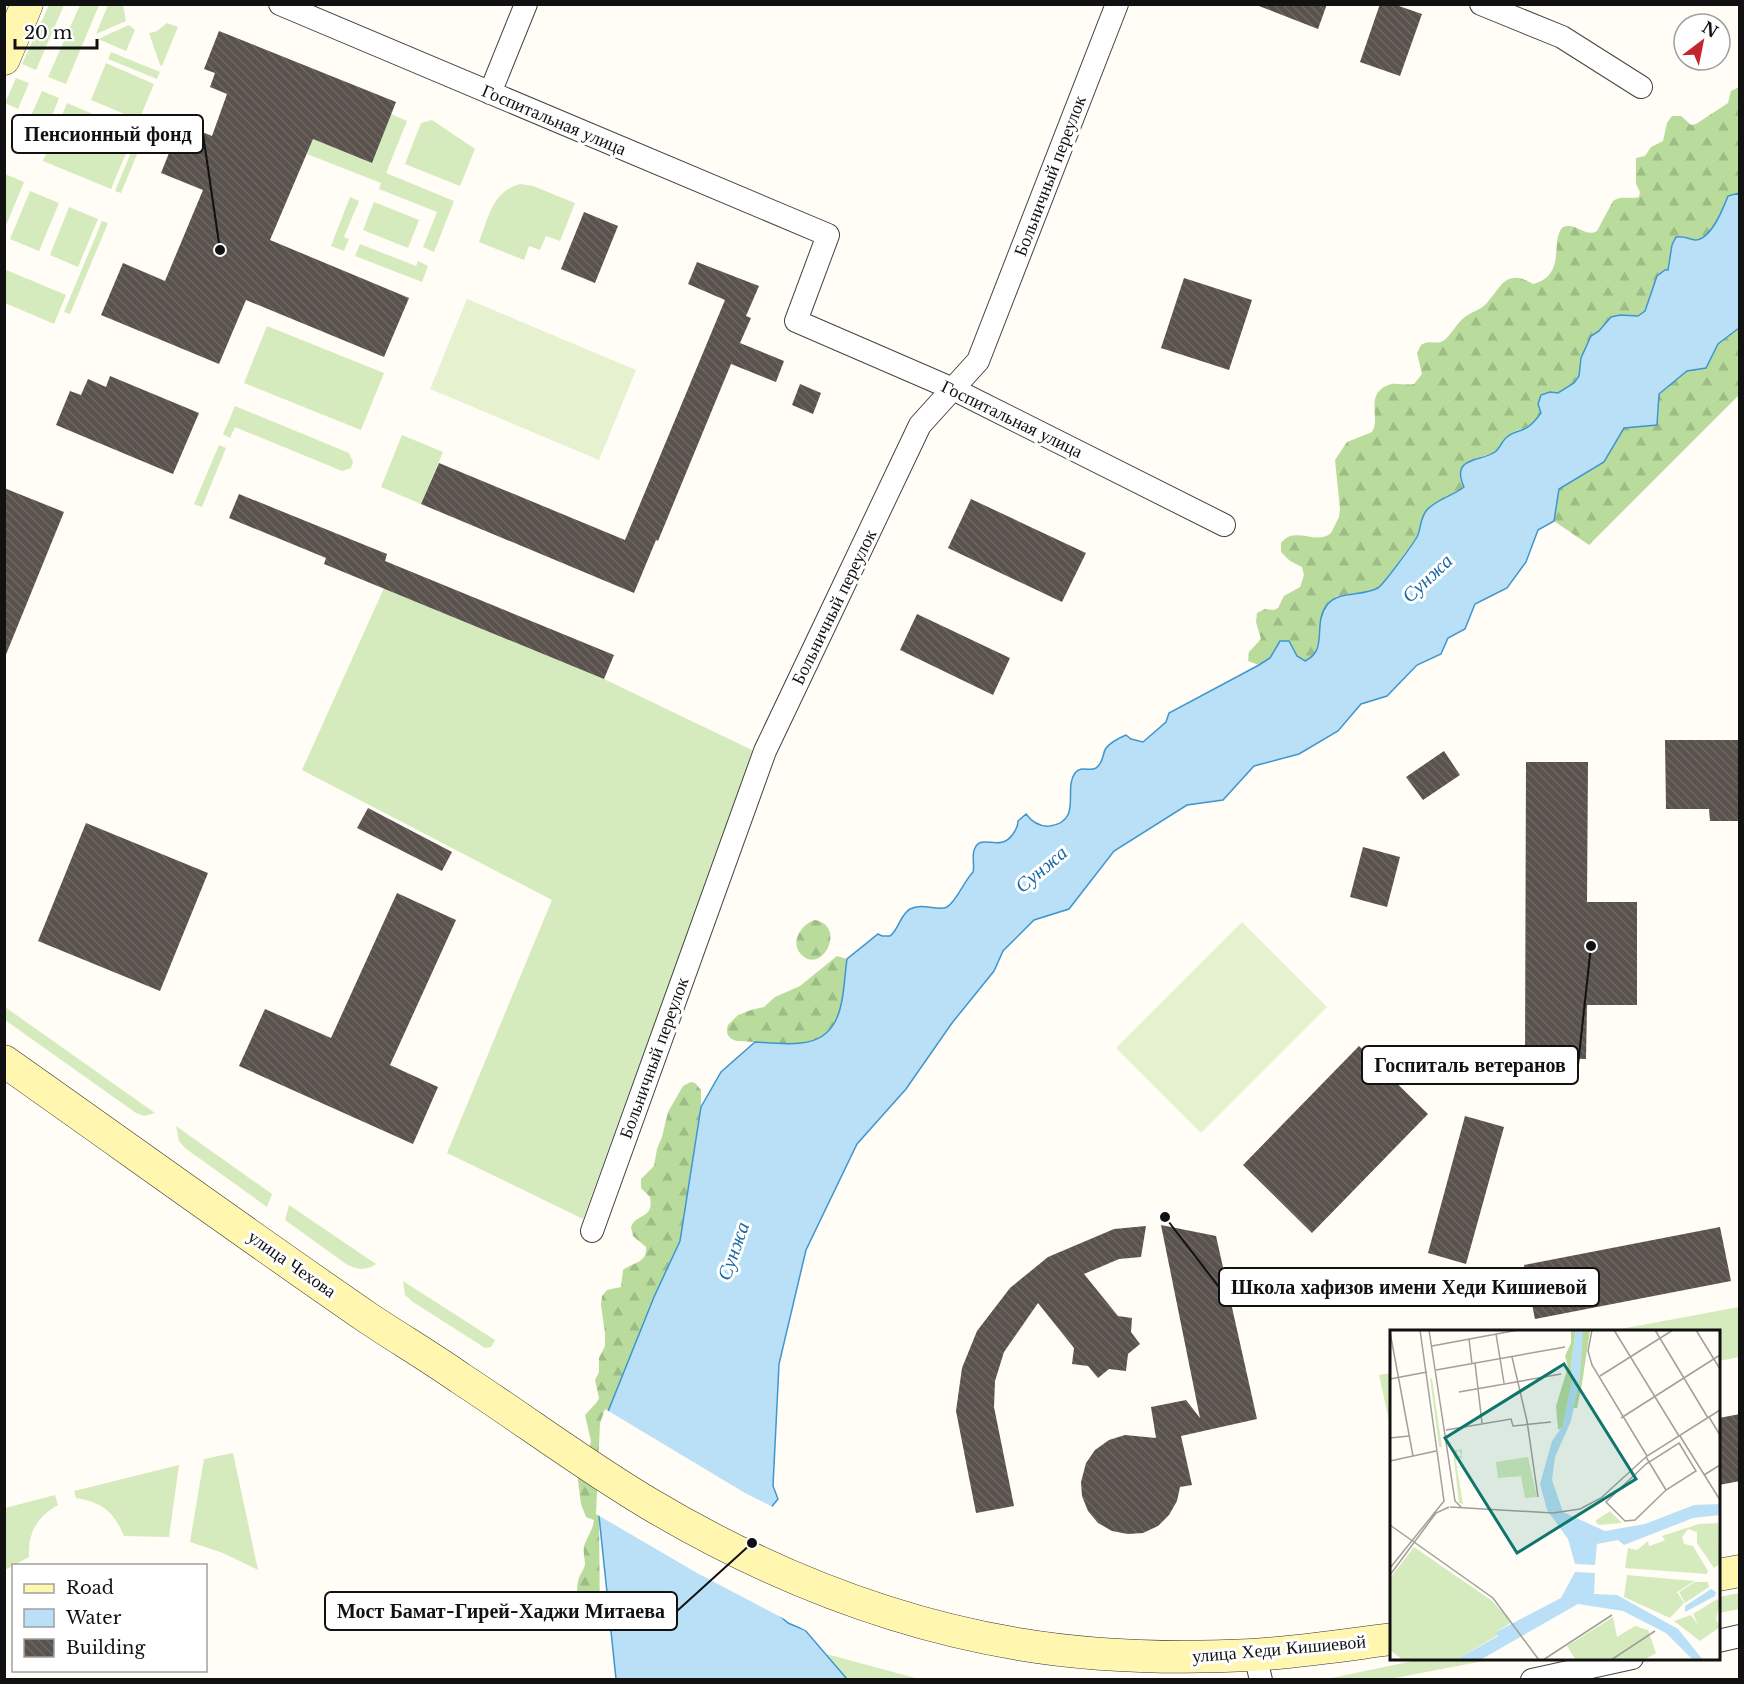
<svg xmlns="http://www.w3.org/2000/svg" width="1744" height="1684" font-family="'Libre Baskerville',serif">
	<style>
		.grass { fill: #d5ebbd }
		.forest { fill: url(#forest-firs) }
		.pitch { fill: #e6f2cf }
		.water { fill: #b9e0f7; stroke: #3f96cf; stroke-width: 1.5 }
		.pier { fill: #fffdf5 }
		.building { fill: url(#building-back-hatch) }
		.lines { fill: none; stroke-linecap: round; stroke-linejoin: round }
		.street-casing { stroke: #444; stroke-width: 24 }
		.secondary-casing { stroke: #333; stroke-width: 33 }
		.street { stroke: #fff; stroke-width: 22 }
		.secondary { stroke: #fff6b0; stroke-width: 32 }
		.labels { text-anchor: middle; stroke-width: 6; stroke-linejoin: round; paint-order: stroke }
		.street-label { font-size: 18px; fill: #111; stroke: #fff }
		.water-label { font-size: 20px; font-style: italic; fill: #1768a6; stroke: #fff }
		.inset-road { fill: none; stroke: #a09f9a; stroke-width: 1.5 }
		.view { fill: #0f766e; fill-opacity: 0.15; stroke: #0f766e; stroke-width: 3 }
		.inset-edge { fill: none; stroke: #111; stroke-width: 3 }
		.leader { fill: none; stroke: #111; stroke-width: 2 }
		.callout-dot { fill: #111; stroke: #fff; stroke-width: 2 }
		.callout { fill: #fff; stroke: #111; stroke-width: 2 }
		.callout-label { font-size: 20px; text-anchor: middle; font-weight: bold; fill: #111 }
	</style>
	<defs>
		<pattern id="forest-firs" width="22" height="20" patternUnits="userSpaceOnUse" patternTransform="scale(1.5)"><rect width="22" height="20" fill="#b9dc9c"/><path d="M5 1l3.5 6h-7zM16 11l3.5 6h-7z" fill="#9ebc85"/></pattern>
		<pattern id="building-back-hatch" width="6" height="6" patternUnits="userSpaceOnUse" patternTransform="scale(1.5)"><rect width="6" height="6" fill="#5a524d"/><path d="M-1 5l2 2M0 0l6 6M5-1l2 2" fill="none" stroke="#6d6662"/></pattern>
	</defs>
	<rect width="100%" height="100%" fill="#fffdf5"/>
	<path class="grass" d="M 49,5 L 64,5 L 36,70 L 22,64 Z
		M 80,5 L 99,5 L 66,84 L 48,77 Z
		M 108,5 L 123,5 L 126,21 L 96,34 Z
		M 167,23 L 178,27 L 162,66 L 160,65 L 149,33 L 157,31 Z
		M 129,25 L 135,30 L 126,51 L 98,39 Z
		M 111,52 L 160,72 L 157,79 L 108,59 Z
		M 106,63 L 154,84 L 139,120 L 91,100 Z
		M 16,78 L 29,83 L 18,109 L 5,103 Z
		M 42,91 L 59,98 L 37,153 L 18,145 Z
		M 67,103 L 135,132 L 111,189 L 43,161 Z
		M 391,114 L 407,121 L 386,173 L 454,201 L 434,252 L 423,247 L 437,212 L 379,189 L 381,183 L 307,154 L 313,139 L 372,163 Z
		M 432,120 L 475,149 L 460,186 L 405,164 L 421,123 Z
		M 139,133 L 145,135 L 121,193 L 115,191 Z
		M 5,174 L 24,182 L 5,228 Z
		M 520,184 L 533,186 L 575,203 L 560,241 L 546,236 L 540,250 L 529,246 L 524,260 L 479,242 C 489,217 492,192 520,184 Z
		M 30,191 L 59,203 L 39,251 L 10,239 Z
		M 350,197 L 359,201 L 344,237 L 349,239 L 344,251 L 331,246 Z
		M 374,202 L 419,220 L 408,248 L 363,230 Z
		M 69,207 L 98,219 L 78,267 L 50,255 Z
		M 102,221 L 108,223 L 70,314 L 64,312 Z
		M 360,244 L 416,266 L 418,261 L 428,266 L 422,282 L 355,256 Z
		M 4,269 L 66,295 L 54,324 L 5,303 Z
		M 267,326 L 384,373 L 361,430 L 244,383 Z
		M 235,406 L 349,453 L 353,462 L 351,468 L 342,471 L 235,427 L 230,438 L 223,434 Z
		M 402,435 L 443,452 L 421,504 L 381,487 Z
		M 219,445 L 226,448 L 202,507 L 194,504 Z
		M 384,588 L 604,679 L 754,751 L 583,1219 L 447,1153 L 552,900 L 302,770 Z
		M 5,1007 L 155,1113 L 144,1116 L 136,1113 L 5,1020 Z
		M 176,1126 L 272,1194 L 267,1207 L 185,1148 L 179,1141 Z
		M 289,1205 L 376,1264 C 366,1271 357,1270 346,1264 L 285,1220 Z
		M 403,1281 L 495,1340 L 491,1347 L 485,1348 L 413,1302 L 405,1295 Z
		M 1739,1307 L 1739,1357 L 1719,1361 L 1718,1332 L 1610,1331 Z
		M 1391,1373 L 1392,1424 L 1390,1425 L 1379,1375 Z
		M 233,1453 L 258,1570 L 223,1553 L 190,1542 L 204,1459 Z
		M 179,1465 L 169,1537 L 124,1536 C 114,1512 102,1502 76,1498 L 74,1491 Z
		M 55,1495 L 58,1505 C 37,1517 28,1532 29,1557 L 5,1570 L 5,1508 Z
		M 1739,1593 L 1739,1609 L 1719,1613 L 1719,1597 Z
		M 793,1645 L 919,1679 L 794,1679 Z
		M 1427,1658 L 1494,1659 L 1390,1679 L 1327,1679 Z"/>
	<path class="forest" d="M 1739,87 L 1739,193 L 1728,196 C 1723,210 1715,234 1700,239 C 1691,242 1681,243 1672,245 L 1668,270 L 1652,293 L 1645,311 L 1638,316 L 1620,315 L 1605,324 L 1581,358 L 1579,376 L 1574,383 L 1558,393 L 1550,392 L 1541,413 L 1530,426 L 1513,432 L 1506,438 L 1495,453 L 1476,458 L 1462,469 L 1460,478 L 1464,487 L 1457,493 L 1433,504 L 1422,520 L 1417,537 L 1379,588 L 1354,595 L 1336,596 L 1313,657 L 1305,661 L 1297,656 L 1289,641 L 1280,641 L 1270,658 L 1259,665 L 1248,661 L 1249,652 L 1261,639 L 1256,622 L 1257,613 L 1265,609 L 1274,610 L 1278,608 L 1284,596 L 1300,587 L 1304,575 L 1302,567 L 1290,561 L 1281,552 L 1281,543 C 1295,525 1316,546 1331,533 L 1339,517 L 1340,509 L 1335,460 L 1347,442 L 1372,432 C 1381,418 1365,396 1386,386 C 1394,381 1405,386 1414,384 L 1422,374 L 1417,353 L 1421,345 C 1429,339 1435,345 1443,341 C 1452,335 1456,323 1465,317 C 1471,312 1480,310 1485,305 C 1501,288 1505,267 1533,284 C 1568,275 1549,240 1563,227 C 1577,222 1585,238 1597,231 L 1613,201 C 1622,195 1631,200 1639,197 L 1640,192 L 1636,184 L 1636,158 L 1645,156 L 1651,147 L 1663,141 L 1667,123 L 1672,116 L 1681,116 L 1691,125 L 1696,124 L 1728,103 L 1731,91 Z
		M 1739,328 L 1739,395 L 1589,545 L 1554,521 L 1559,489 L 1604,462 L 1624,428 L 1659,394 L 1687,371 L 1706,368 L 1718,344 Z
		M 815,920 C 848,926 821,978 800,953 C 790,941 803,923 815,920 Z
		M 837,956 L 847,959 C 845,974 844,1002 839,1016 C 825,1055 770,1042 737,1041 C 729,1039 725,1034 728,1025 L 738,1015 L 751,1010 L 764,1007 L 775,997 L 800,986 Z
		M 691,1082 L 695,1083 L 701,1090 L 701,1107 L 680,1241 L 654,1297 L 603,1424 L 599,1516 L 600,1625 C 578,1629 574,1593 579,1578 C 580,1574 584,1570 585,1565 C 585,1559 583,1553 584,1546 C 587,1537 593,1530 594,1520 L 586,1517 L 581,1504 L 577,1473 L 588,1454 L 591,1441 L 585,1415 L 597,1402 L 599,1398 L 595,1380 L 599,1372 L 599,1358 L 605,1346 L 605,1333 L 601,1305 L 602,1296 L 607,1290 L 621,1287 L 623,1270 C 632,1263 648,1263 646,1247 L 633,1236 L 631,1227 C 637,1212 654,1220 650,1197 L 641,1188 L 641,1179 L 654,1166 L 657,1149 L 662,1137 L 668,1112 L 683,1086 Z"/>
	<path class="pitch" d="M 467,299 L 636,370 L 599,460 L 430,389 Z
		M 1242,922 L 1327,1007 L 1201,1133 L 1116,1048 Z"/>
	<path class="water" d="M 1739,193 L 1739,328 L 1718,344 L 1706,368 L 1687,371 L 1659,394 L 1657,425 L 1624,428 L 1604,462 L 1559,489 L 1554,521 L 1538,530 L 1526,562 L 1507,588 L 1475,604 L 1465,629 L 1448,638 L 1441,654 L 1417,665 L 1387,696 L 1361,704 L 1338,731 L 1299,754 L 1254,766 L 1223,800 L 1187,805 L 1114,851 L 1069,909 L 1034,920 L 1003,951 L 994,971 L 952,1023 L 906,1089 L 857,1144 L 806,1250 L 779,1364 L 773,1486 L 778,1499 L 759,1522 L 759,1549 L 778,1614 L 788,1623 L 805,1630 L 847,1679 L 616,1679 L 599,1516 L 603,1424 L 654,1297 L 680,1241 L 701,1107 L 721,1072 L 755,1042 C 770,1043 787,1045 801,1043 C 846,1039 842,993 847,959 L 878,934 L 882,936 L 890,936 C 899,929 900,915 910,909 C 923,902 938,912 947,907 C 957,901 964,881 973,872 C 975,865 971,855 975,848 C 982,833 1000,853 1013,834 C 1016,829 1018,827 1018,821 L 1026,814 C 1032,822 1040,827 1050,826 C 1083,821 1063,789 1075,773 C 1081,765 1089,772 1096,768 C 1104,763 1102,754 1106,748 C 1111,742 1119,738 1126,735 L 1131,739 L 1143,742 L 1166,722 L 1169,713 L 1259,665 L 1270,658 L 1280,641 L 1289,641 L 1297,656 L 1305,661 C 1329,650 1312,624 1327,605 C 1339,590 1361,597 1378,588 C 1383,585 1413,544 1417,537 C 1421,529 1420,519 1426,511 C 1434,500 1453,496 1464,487 C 1450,456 1481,462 1495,452 C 1500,448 1502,441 1507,437 C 1512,432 1518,432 1524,429 C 1532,426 1536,419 1541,413 L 1538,404 L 1541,395 L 1550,392 L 1558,393 L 1574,383 L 1579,376 L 1581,358 L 1591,336 L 1599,331 L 1611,317 L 1620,315 L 1638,316 L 1645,311 L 1657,276 L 1665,270 L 1668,270 L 1672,245 L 1676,237 C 1686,236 1687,239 1695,240 C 1711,240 1723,209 1728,196 Z"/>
	<path class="pier" d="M 605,1409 L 745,1493 L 775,1508 L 762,1523 L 765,1573 L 775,1592 L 777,1606 L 780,1612 L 790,1621 L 806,1628 L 811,1633 L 697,1573 L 596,1514 L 600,1423 Z"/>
	<path class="building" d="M 1260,4 L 1327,4 L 1318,29 L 1259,6 Z
		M 1380,4 L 1393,4 L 1422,14 L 1400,76 L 1360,62 Z
		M 219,31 L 396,102 L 372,163 L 313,139 L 270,240 L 409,298 L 384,357 L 246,300 L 219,364 L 101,315 L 123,263 L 165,281 L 203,190 L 161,173 L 181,123 L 212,136 L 227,94 L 210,87 L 215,73 L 204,69 Z
		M 584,212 L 618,226 L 595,283 L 561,269 Z
		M 697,262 L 759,286 L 746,316 L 751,318 L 740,343 L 784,361 L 776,382 L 731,364 L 658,541 L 656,540 L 634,593 L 421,504 L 439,463 L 625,540 L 725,300 L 688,284 Z
		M 1184,278 L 1252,300 L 1229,370 L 1161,348 Z
		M 110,376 L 199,413 L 173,474 L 56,425 L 70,391 L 81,395 L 88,379 L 106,387 Z
		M 800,384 L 821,393 L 813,414 L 792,405 Z
		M 4,488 L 64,512 L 5,657 L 4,656 Z
		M 239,494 L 387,554 L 385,561 L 614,655 L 604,679 L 324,564 L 326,558 L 229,518 Z
		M 971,499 L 1086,553 L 1062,602 L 948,548 Z
		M 917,614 L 1010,658 L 993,695 L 900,650 Z
		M 1665,740 L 1740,740 L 1740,821 L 1710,821 L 1709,809 L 1666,809 Z
		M 1444,751 L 1460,775 L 1423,800 L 1406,777 Z
		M 1526,762 L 1588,762 L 1587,902 L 1637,902 L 1637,1005 L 1587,1005 L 1586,1059 L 1525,1058 Z
		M 368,808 L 452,852 L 442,871 L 357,828 Z
		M 86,823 L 208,873 L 160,991 L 38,941 Z
		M 1363,847 L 1400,857 L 1387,907 L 1350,897 Z
		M 397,893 L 456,920 L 390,1065 L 438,1087 L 413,1144 L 239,1066 L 265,1009 L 331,1038 Z
		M 1359,1046 L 1428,1114 L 1312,1233 L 1243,1165 Z
		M 1465,1116 L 1504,1127 L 1466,1264 L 1428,1253 Z
		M 1161,1225 L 1216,1236 L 1257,1419 L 1181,1436 L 1192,1485 L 1180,1487 L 1177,1501 L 1169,1515 L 1158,1526 L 1143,1533 L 1128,1534 L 1112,1531 L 1098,1523 L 1088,1511 L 1082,1496 L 1081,1482 L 1086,1463 L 1095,1450 L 1109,1440 L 1125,1435 L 1156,1438 L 1151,1407 L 1186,1400 L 1200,1418 Z
		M 1146,1226 L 1141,1257 L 1119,1259 L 1084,1274 L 1118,1316 L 1132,1318 L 1131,1332 L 1140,1344 L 1128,1354 L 1126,1371 L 1109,1369 L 1098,1378 L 1088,1366 L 1072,1364 L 1074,1348 L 1038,1303 L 1004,1352 L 995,1381 L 994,1407 L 1014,1506 L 976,1513 L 956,1411 L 962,1368 L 977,1331 L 1010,1288 L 1048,1257 L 1114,1229 Z
		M 1720,1227 L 1731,1281 L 1535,1319 L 1524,1265 Z
		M 1740,1414 L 1740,1481 L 1719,1485 L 1719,1418 Z"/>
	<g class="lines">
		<g class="street-casing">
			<path id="street" d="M 280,4 L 828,235 L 796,321 L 953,389 L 1224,525
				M 1481,4 L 1562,37 L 1641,87
				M 490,93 L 526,4
				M 592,1231 L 765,751 L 920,425 L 978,361 L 1117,4
				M 1718,1641 L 1740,1636
				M 1255,1655 L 1261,1680
				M 1532,1680 L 1632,1658"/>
		</g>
		<g class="secondary-casing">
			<path id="secondary" d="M 4,59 L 27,4
				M 4,1061 C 126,1147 246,1234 368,1318 C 398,1338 430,1357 460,1378 C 523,1419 584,1465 648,1503 C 762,1571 887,1622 1018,1644 C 1096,1657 1174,1659 1252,1655 C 1298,1652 1345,1645 1392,1639
				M 1718,1575 L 1740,1571"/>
		</g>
		<use href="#street" class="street"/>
		<use href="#secondary" class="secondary"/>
	</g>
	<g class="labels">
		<g class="street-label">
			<text transform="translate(554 120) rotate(23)" y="6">Госпитальная улица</text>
			<text transform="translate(1050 176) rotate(-69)" y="6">Больничный переулок</text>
			<text transform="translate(1012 419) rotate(26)" y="6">Госпитальная улица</text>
			<text transform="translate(834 607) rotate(-64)" y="6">Больничный переулок</text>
			<text transform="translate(654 1058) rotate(-70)" y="6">Больничный переулок</text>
			<text transform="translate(292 1264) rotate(35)" y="6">улица Чехова</text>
			<text transform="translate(1279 1649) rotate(-5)" y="6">улица Хеди Кишиевой</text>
		</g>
		<g class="water-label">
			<text transform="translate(1427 578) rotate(-43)" y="7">Сунжа</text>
			<text transform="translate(1041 869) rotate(-40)" y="7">Сунжа</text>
			<text transform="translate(733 1251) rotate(-71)" y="7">Сунжа</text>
		</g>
	</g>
	<g transform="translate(1390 1330)">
		<rect width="330" height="330" fill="#fffdf5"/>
		<path d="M 40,48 L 42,49 L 52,117 L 49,117 ZM 72,119 L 72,128 L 66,129 L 67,137 L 74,136 L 67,138 L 73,174 L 69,173 L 63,120 L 68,120 L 66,127 L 72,125 L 68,120 ZM 138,127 L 147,167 L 135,168 L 131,146 L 108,148 L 106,132 ZM 220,181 L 232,193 L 209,195 L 205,191 ZM 328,193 L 330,234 L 324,238 L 307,213 L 307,202 L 298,199 L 292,207 L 294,214 L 303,216 L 318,241 L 317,244 L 235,238 L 238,218 L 247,220 L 258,211 L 259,216 L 271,212 L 275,210 L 272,206 L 309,194 ZM 24,217 L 101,270 L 122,292 L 106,302 L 108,305 L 66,330 L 13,330 L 0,320 L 0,248 ZM 237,245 L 281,249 L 305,251 L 287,262 L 294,273 L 280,288 L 234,267 ZM 305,252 L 318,252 L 319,257 L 295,273 L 289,262 ZM 327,269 L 330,273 L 326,289 L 330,297 L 310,311 L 284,291 L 301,285 L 309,296 L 303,284 ZM 223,287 L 227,307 L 245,296 L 258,300 L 266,323 L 254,330 L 186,330 L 177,316 Z" fill="#d5ebbd"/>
		<path d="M 181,0 L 186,0 L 181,35 L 183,46 L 173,97 L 168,100 L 166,76 L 178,37 L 175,26 L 181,13 ZM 192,0 L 200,0 L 191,60 L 187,78 L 183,78 Z" fill="#b9dc9c"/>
		<path d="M 186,0 L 193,2 L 190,47 L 181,91 L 165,127 L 162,150 L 173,182 L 215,201 L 255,194 L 304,175 L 330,174 L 330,185 L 303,188 L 234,215 L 228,210 L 207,214 L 205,235 L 185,234 L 178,209 L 157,180 L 150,154 L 162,111 L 172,97 L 183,46 L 181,35 ZM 185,242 L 205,243 L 204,264 L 227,265 L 288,299 L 313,330 L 303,330 L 276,303 L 233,281 L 188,274 L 90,330 L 66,330 L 108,306 L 106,302 L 171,268 ZM 321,259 L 326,262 L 325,266 L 295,282 L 295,276 Z" fill="#b9e0f7"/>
		<path class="inset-road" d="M 39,0 L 65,171 L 72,178M 202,0 L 198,21 L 202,35 L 257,126M 224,0 L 289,106M 265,0 L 318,88M 306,0 L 330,39M 0,2 L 23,126M 106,4 L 114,53M 79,9 L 82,34M 42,16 L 128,0M 122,27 L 137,91 L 148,167M 85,33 L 92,93M 46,40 L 175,17M 210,46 L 283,0M 0,49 L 37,42M 69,62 L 171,44M 319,87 L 330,105M 231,88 L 330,25M 56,100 L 121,89 L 123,96 L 161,92M 290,106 L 330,170M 0,108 L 19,106M 289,113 L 306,141 L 276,160 L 245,190 L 235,191 L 216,172 L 256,134 ZM 256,127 L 276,160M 0,131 L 46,121M 314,145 L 330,135M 60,177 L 163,183 L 190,179 L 211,168 L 257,126 L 330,80M 0,195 L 103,268 L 149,330M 0,238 L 54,171 L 30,0M 0,245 L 46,183 L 59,177M 153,330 L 222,285M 221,330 L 265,301"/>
		<path class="view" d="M 174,34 L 246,149 L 127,223 L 55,108 Z"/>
		<rect width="330" height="330" class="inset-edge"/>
	</g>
	<path class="leader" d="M220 250L203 134M1591 946L1578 1065M1165 1217L1219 1287M752 1543L677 1611"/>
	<g class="callout-dot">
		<circle cx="220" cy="250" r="6"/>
		<circle cx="1591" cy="946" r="6"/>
		<circle cx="1165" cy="1217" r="6"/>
		<circle cx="752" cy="1543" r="6"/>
	</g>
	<g class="callout">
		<rect x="12" y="115" width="191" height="38" rx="6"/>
		<rect x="1362" y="1046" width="216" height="38" rx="6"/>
		<rect x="1219" y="1268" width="380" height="38" rx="6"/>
		<rect x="325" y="1592" width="352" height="38" rx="6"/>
	</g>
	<g class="callout-label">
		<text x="108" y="141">Пенсионный фонд</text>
		<text x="1470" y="1072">Госпиталь ветеранов</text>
		<text x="1409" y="1294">Школа хафизов имени Хеди Кишиевой</text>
		<text x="501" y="1618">Мост Бамат-Гирей-Хаджи Митаева</text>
	</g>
	<rect width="1744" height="1684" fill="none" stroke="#111111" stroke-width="12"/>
	<rect x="12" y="1564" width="195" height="108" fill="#ffffff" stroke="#a0a0a0" stroke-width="1.5"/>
	<rect x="24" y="1584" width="30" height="9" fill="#fff6b0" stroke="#a0a0a0" stroke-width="1.5"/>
	<text x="66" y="1594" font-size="18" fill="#111111">Road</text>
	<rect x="24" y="1609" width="30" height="18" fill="#b9e0f7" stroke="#a0a0a0" stroke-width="1.5"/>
	<text x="66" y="1624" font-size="18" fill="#111111">Water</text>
	<rect x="24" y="1639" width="30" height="18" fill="url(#building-back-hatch)" stroke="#a0a0a0" stroke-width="1.5"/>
	<text x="66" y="1654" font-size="18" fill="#111111">Building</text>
	<g transform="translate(1702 42) rotate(32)"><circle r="28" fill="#ffffff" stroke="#a0a0a0" stroke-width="1.5"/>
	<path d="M0-4.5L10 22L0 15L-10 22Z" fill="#c4262e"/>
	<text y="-9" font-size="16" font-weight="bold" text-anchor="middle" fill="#111111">N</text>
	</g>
	<path d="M15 39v9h82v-9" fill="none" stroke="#111111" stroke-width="3"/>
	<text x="24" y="39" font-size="18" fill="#111111" stroke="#ffffff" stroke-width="4.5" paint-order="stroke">20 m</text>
</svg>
